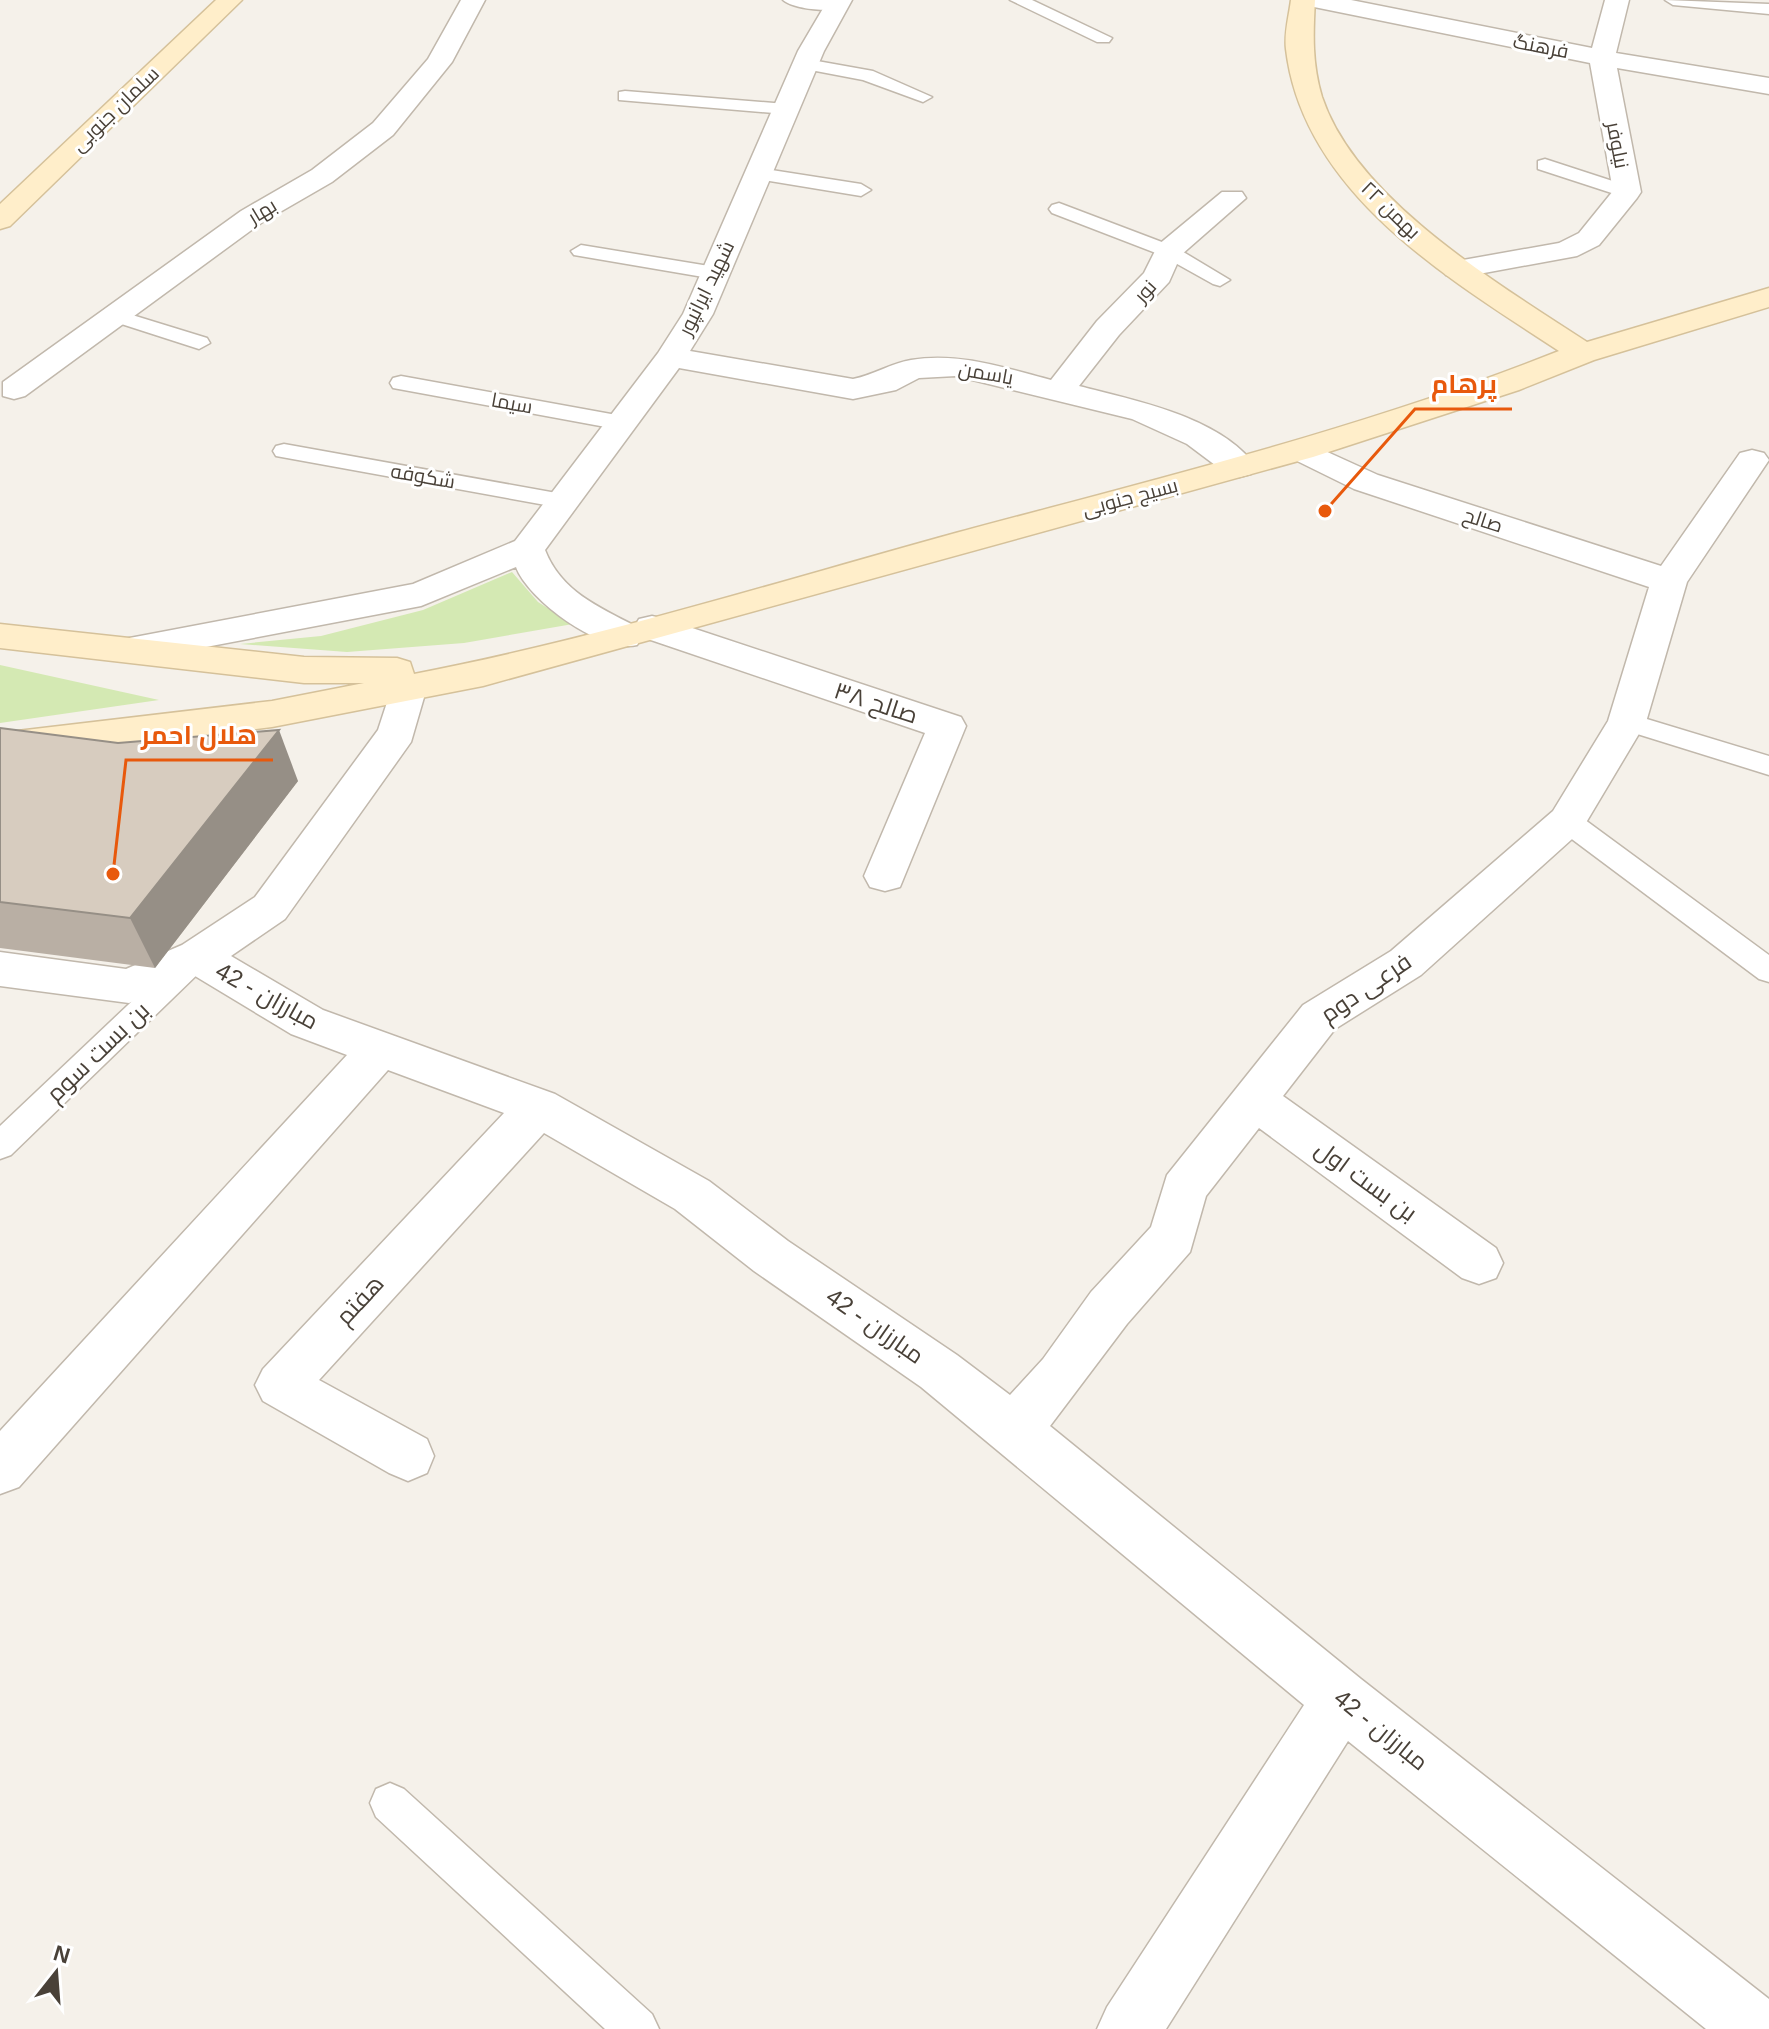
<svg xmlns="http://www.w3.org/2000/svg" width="1769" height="2029" font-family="Arial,Cairo,sans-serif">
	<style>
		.green { fill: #d4e9b3 }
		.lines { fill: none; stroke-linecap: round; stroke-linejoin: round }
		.lane-casing { stroke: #c1b8ac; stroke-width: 3 }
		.street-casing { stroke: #c1b8ac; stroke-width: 3 }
		.secondary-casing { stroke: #d5c19a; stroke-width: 3 }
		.lane { fill: #fff; fill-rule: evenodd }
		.street { fill: #fff; fill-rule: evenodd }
		.secondary { fill: #ffeeca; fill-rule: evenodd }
		.wall { fill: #b9afa4 }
		.shaded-wall { fill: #968f86 }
		.building { fill: #d7ccbf; stroke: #968f86; stroke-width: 2 }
		.labels { text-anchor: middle; stroke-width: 6; stroke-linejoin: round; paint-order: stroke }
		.far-street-label { font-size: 20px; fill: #494138; stroke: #fff }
		.street-label { font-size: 24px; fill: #494138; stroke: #fff }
		.leader { fill: none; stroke: #e8590c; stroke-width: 3 }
		.callout-dot { fill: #e8590c; stroke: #fff; stroke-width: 3 }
		.callout-label { font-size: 26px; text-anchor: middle; font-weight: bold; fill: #e8590c; stroke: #fff; stroke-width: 6; stroke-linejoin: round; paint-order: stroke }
	</style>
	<rect width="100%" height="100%" fill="#f5f1ea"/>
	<path class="green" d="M 512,572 L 538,602 L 573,624 L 464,643 L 347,652 L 240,644 L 321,636 L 423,610 Z
		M 0,665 L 159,700 L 0,723 Z"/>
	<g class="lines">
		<g class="lane-casing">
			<path id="lane" d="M 783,0 L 836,0 L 844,5 C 834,14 793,9 783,0 Z
				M 1010,0 L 1032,0 L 1112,38 L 1109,42 L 1097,42 Z
				M 1665,0 L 1769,4 L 1769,14 L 1673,5 Z
				M 806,59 L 873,71 L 932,97 L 923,102 L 863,80 L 800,68 L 797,64 Z
				M 625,91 L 786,104 L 795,109 L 786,114 L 619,100 L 619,92 Z
				M 1545,159 L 1634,188 L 1637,192 L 1627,198 L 1538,169 L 1538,161 Z
				M 758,168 L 861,184 L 871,190 L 861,196 L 751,178 L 748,174 Z
				M 1059,203 L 1175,247 L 1230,280 L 1220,286 L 1213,284 L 1161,255 L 1052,213 L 1049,209 L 1052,205 Z
				M 581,245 L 715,267 L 725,273 L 715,279 L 574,255 L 571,251 Z
				M 116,310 L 207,338 L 210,343 L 199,349 L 109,320 L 106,316 Z
				M 401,376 L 622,416 L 633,423 L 622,430 L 393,388 L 390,383 L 393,378 Z
				M 284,444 L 562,494 L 574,501 L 562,508 L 276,456 L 273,451 L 276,446 Z
				M 1627,713 L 1769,756 L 1769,775 L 1618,728 L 1614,722 L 1618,716 Z
				M 1567,811 L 1577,814 L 1769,955 L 1769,982 L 1759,979 L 1557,828 L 1553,821 L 1557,814 Z
				M 192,951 L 202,954 L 207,962 L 202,970 L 11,1155 L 0,1159 L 0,1126 L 182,954 Z
				M 390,1783 L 404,1789 L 652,2014 L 659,2029 L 605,2029 L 376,1817 L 370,1803 L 376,1789 Z"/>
		</g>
		<g class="street-casing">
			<path id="street" d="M 461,0 L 485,0 L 452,62 L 393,135 L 332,182 L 261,223 L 25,396 L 14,399 L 3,396 L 3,382 L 241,211 L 312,170 L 373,123 L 428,59 Z
				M 828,0 L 852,0 L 824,51 L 713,314 L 690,351 L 853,379 C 874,375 891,363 911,360 C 959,352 1005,368 1051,380 L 1097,321 L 1144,273 L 1158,245 L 1222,192 L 1242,192 L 1246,198 L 1181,255 L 1169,282 L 1119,335 L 1079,386 C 1133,400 1222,417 1256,467 L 1251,474 L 1239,477 L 1227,474 L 1187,444 L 1132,419 L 956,376 L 919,378 L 896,390 L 853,399 L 679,368 L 545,550 C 561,591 597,606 635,626 L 639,619 L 652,616 L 665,619 L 961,717 L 966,726 L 900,887 L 885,891 L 870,887 L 864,876 L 925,733 L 642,637 L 637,645 C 602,654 528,600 516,567 L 421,606 L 132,661 L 119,658 L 113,649 L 119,640 L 413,584 L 515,541 L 658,353 L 683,314 L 798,51 Z
				M 1302,0 L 1351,0 L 1592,48 L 1605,0 L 1629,0 L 1616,53 L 1769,78 L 1769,94 L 1617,68 L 1641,192 L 1637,198 L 1599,245 L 1577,256 L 1457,278 L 1446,275 L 1442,269 L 1446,263 L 1559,243 L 1579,233 L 1613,191 L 1590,63 L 1314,7 Z
				M 1301,440 L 1378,475 L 1661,566 L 1740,453 L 1752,450 L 1764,453 L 1769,460 L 1687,582 L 1646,722 L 1581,831 L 1421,975 L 1335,1029 L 1283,1096 L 1496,1248 L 1503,1263 L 1496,1278 L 1479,1284 L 1462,1278 L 1259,1128 L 1206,1196 L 1190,1252 L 1127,1324 L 1050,1426 L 1361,1679 L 1769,1999 L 1769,2029 L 1706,2029 L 1348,1741 L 1166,2029 L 1097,2029 L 1107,2007 L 1304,1705 L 921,1387 L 754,1271 L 675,1209 L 544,1133 L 319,1380 L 427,1439 L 434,1456 L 427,1473 L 408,1481 L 389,1473 L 263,1401 L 255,1385 L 263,1369 L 504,1113 L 388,1070 L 19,1487 L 0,1494 L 0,1431 L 347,1055 L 291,1034 L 195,976 L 129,1003 L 0,986 L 0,952 L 126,969 L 182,945 L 255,897 L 378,730 L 395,678 L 408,674 L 421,678 L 427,687 L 411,742 L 285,919 L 231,956 L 323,1010 L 555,1094 L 709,1181 L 788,1241 L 957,1355 L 1010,1395 L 1043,1359 L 1091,1292 L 1151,1227 L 1167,1175 L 1303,1005 L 1391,951 L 1553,811 L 1608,721 L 1649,587 L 1354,489 L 1289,457 L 1284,450 L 1289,443 Z"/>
		</g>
		<g class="secondary-casing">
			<path id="secondary" d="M 216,0 L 242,0 L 10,226 L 0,229 L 0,204 Z
				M 1291,0 L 1315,0 C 1313,34 1312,64 1322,97 C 1356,200 1500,285 1587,342 L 1769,288 L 1769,307 L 1594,360 L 1519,390 L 1313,457 L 483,686 L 272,727 L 0,761 L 0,733 L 272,701 L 364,683 L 304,683 L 0,648 L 0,624 L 304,657 L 397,658 L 410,662 L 414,674 C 596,639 774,583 952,534 C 1156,479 1363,429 1559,351 C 1449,279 1303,193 1286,49 C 1284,33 1289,16 1291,0 Z"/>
		</g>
		<use href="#lane" class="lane"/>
		<use href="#street" class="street"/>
		<use href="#secondary" class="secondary"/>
	</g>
	<path class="wall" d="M 0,728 L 298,781 L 155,968 L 0,948 Z"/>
	<path class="shaded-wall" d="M 279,730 L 298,781 L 155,968 L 130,918 Z"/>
	<path class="building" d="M 0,728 L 118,743 L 279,730 L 130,918 L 0,902 Z"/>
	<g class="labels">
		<g class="far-street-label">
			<text transform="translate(1541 46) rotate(11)" y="7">فرهنگ</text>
			<text transform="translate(115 109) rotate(-44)" y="7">سلمان جنوبی</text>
			<text transform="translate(1618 145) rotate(79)" y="7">نیلوفر</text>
			<text transform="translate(1391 210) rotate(44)" y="7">۲۲ بهمن</text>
			<text transform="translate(262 211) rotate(-31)" y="7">بهار</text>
			<text transform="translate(706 288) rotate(-64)" y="7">شهید ایرانپور</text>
			<text transform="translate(1145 291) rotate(-48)" y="7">نور</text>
			<text transform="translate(986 373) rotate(10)" y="7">یاسمن</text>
			<text transform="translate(512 403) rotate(10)" y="7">سیما</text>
			<text transform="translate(423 476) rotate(10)" y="7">شکوفه</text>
			<text transform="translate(1130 497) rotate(-15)" y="7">بسیج جنوبی</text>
			<text transform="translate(1483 520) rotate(18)" y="7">صالح</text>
		</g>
		<g class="street-label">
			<text transform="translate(876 703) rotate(18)" y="8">صالح ۳۸</text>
			<text transform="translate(1366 988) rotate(-34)" y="8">فرعی دوم</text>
			<text transform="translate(267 996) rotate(29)" y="8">مبارزان - 42</text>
			<text transform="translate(98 1052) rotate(-44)" y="8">بن بست سوم</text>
			<text transform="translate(1366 1181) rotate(36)" y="8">بن بست اول</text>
			<text transform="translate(360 1300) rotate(-47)" y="8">هفتم</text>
			<text transform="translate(875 1326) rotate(35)" y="8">مبارزان - 42</text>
			<text transform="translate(1381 1730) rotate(39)" y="8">مبارزان - 42</text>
		</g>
	</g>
	<path class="leader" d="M1325 511L1415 409H1512M113 874L126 760H273"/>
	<g class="callout-dot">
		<circle cx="1325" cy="511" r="8"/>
		<circle cx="113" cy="874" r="8"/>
	</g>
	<g class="callout-label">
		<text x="1464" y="393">پرهام</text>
		<text x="199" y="744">هلال احمر</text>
	</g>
	<g transform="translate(56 1973) rotate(17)" stroke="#ffffff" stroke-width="6" paint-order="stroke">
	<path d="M0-6L14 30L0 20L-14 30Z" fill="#494138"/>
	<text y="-12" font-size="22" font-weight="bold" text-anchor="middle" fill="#494138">N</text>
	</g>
</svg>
